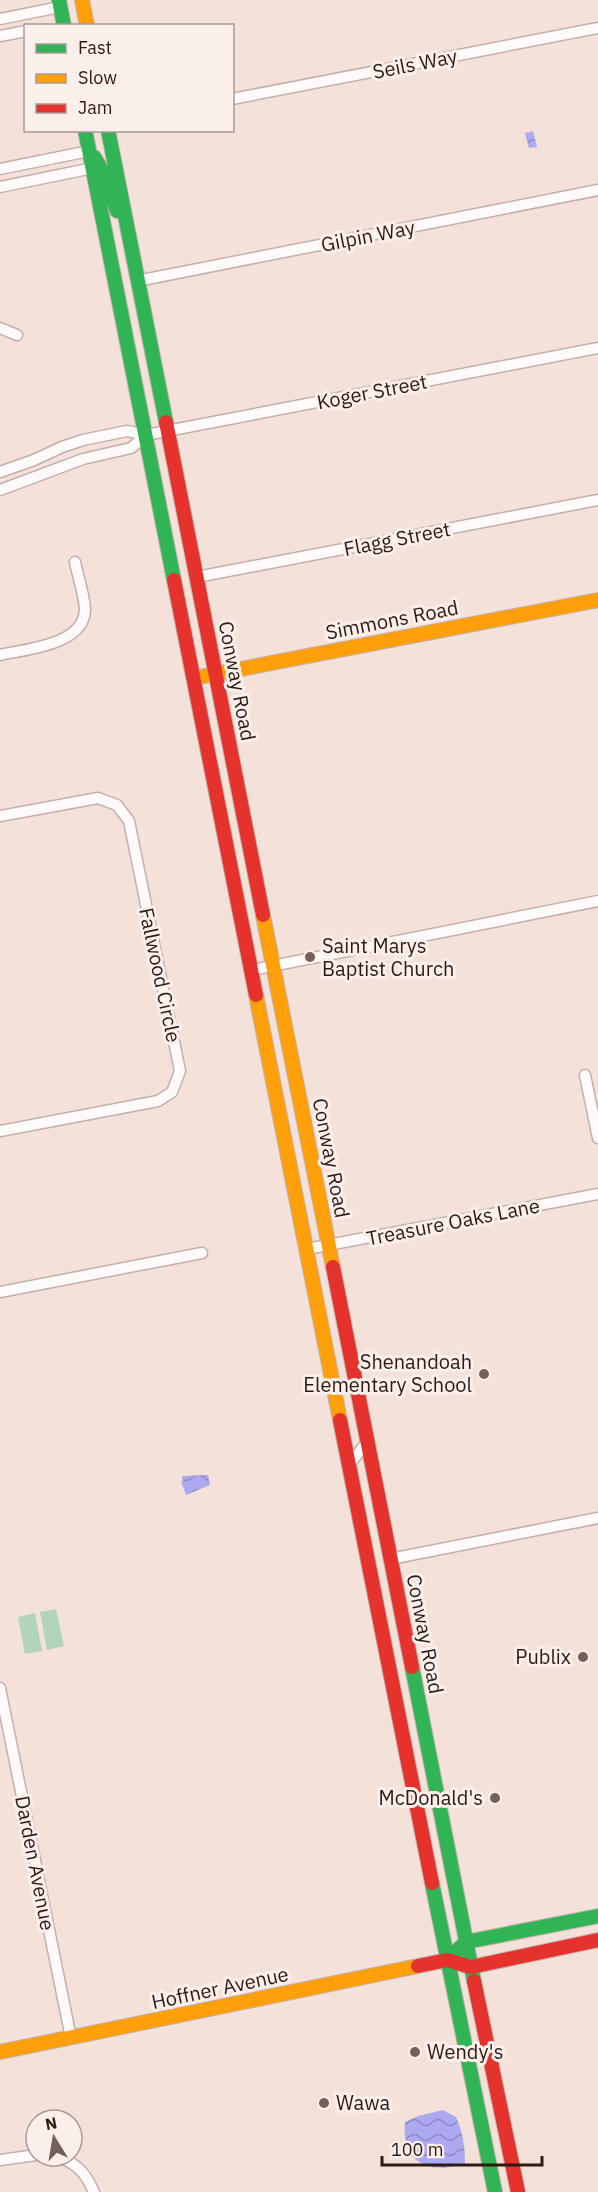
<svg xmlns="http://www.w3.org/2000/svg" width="598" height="2192" font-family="'IBM Plex Sans',sans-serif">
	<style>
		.grass { fill: #b2d4bb }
		.water { fill: url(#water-waves) }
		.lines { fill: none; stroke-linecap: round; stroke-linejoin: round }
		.street-casing { stroke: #c2b0aa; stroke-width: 13 }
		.fast-casing { stroke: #c2b0aa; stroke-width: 16 }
		.slow-casing { stroke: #c2b0aa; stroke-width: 16 }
		.jam-casing { stroke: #c2b0aa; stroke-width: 16 }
		.street { stroke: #fdfaf9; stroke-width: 10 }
		.fast { stroke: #30b455; stroke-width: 14 }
		.slow { stroke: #ff9f0a; stroke-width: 14 }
		.jam { stroke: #e5322d; stroke-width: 14 }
		.poi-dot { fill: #736059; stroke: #fbefeb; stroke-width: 2 }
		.labels { text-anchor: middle; stroke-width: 6; stroke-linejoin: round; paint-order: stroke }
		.street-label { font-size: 20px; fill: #2e1a13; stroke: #fbefeb }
		.poi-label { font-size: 20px; fill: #2e1a13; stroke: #fbefeb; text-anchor: start }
	</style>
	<defs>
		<pattern id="water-waves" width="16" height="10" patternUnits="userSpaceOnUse" patternTransform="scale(1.5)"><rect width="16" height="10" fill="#ada9f0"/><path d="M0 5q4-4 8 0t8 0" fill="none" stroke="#8d89c1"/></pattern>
	</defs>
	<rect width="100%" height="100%" fill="#f4e1da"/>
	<path class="grass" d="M 56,1609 L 64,1646 L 47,1650 L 40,1612 Z
		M 35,1613 L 42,1651 L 25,1654 L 18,1617 Z"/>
	<path class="water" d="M 533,131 L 537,147 L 529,148 L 525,133 Z
		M 208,1475 L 210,1485 L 186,1495 L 181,1481 L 183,1481 L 182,1476 Z
		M 443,2110 L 456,2117 C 463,2132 465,2147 465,2163 C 430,2176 401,2163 405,2122 L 418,2116 Z"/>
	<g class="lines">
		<g class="street-casing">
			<path id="street" d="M 0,19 L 60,7
				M 0,36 L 26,31
				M 232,99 L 598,28
				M 0,169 L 89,151
				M 0,187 L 93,168
				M 137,281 L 598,190
				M 0,328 L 17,335
				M 0,472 L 34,460 L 62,447 L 83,440 L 127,431 L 146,435 L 598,348
				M 0,490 L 83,459 L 131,448 L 146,435
				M 197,577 L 598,500
				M 0,655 C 26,649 85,645 85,609 C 84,594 78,577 75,562
				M 0,816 L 98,798 L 117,805 L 129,821 L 180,1071 L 172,1092 L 158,1101 L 0,1131
				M 252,970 L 598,901
				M 585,1075 L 598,1138
				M 307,1249 L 598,1194
				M 0,1292 L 202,1253
				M 349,1465 L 367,1442
				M 390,1559 L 598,1518
				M 0,1688 L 71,2038
				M 55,2156 C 77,2163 85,2172 94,2192
				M 0,2160 L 36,2155"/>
		</g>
		<g class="fast-casing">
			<path id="fast" d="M 59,0 L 64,26
				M 85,130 L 174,580
				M 108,130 L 166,422
				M 94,157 L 102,170 L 117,211
				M 412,1667 L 474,1981
				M 432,1883 L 495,2192
				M 447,1960 L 466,1942 L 598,1916"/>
		</g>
		<g class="slow-casing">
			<path id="slow" d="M 82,0 L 87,26
				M 194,678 L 598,600
				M 263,915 L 333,1267
				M 256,995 L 340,1420
				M 0,2052 L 418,1966"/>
		</g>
		<g class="jam-casing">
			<path id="jam" d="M 166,422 L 263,915
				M 174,580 L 256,995
				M 333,1267 L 412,1667
				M 340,1420 L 432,1883
				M 418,1966 L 447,1960 L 471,1967 L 598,1940
				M 474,1981 L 518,2192"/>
		</g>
		<use href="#street" class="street"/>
		<use href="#fast" class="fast"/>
		<use href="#slow" class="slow"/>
		<use href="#jam" class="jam"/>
	</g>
	<g class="poi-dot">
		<circle cx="310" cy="957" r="6"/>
		<circle cx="484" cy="1374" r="6"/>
		<circle cx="583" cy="1657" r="6"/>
		<circle cx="495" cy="1798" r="6"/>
		<circle cx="415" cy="2052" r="6"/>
		<circle cx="324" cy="2103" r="6"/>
	</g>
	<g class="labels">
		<g class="street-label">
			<text transform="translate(415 64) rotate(-11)" y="7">Seils Way</text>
			<text transform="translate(368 236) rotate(-11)" y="7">Gilpin Way</text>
			<text transform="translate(372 392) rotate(-11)" y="7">Koger Street</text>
			<text transform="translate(397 539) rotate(-11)" y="7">Flagg Street</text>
			<text transform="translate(392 620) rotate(-11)" y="7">Simmons Road</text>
			<text transform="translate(237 681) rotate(79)" y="7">Conway Road</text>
			<text transform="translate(160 975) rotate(78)" y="7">Fallwood Circle</text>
			<text transform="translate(331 1158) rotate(79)" y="7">Conway Road</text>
			<text transform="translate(453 1222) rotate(-11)" y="7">Treasure Oaks Lane</text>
			<text transform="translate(425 1634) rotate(79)" y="7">Conway Road</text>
			<text transform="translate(35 1863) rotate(79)" y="7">Darden Avenue</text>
			<text transform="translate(220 1988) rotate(-12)" y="7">Hoffner Avenue</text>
		</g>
		<g class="poi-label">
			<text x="322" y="953">Saint Marys<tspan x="322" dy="23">Baptist Church</tspan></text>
			<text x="472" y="1369" text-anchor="end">Shenandoah<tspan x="472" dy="23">Elementary School</tspan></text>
			<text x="571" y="1664" text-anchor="end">Publix</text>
			<text x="483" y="1805" text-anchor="end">McDonald's</text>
			<text x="427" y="2059">Wendy's</text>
			<text x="336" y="2110">Wawa</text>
		</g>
	</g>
	<rect x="24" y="24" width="210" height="108" fill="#fbefeb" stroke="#a99a95" stroke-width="1.5"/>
	<rect x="36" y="44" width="30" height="9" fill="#30b455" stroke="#a99a95" stroke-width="1.5"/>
	<text x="78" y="54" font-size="18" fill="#2e1a13">Fast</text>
	<rect x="36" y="74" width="30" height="9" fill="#ff9f0a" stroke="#a99a95" stroke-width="1.5"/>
	<text x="78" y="84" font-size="18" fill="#2e1a13">Slow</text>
	<rect x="36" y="104" width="30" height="9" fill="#e5322d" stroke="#a99a95" stroke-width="1.5"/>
	<text x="78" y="114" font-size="18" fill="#2e1a13">Jam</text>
	<g transform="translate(54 2138) rotate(349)"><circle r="28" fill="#fbefeb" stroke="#a99a95" stroke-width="1.5"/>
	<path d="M0-4.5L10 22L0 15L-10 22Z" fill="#736059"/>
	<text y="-9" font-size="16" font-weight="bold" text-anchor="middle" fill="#2e1a13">N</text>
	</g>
	<path d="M382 2156v9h160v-9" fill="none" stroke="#2e1a13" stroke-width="3"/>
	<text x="391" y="2156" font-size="18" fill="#2e1a13" stroke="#fbefeb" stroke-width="4.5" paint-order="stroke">100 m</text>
</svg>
